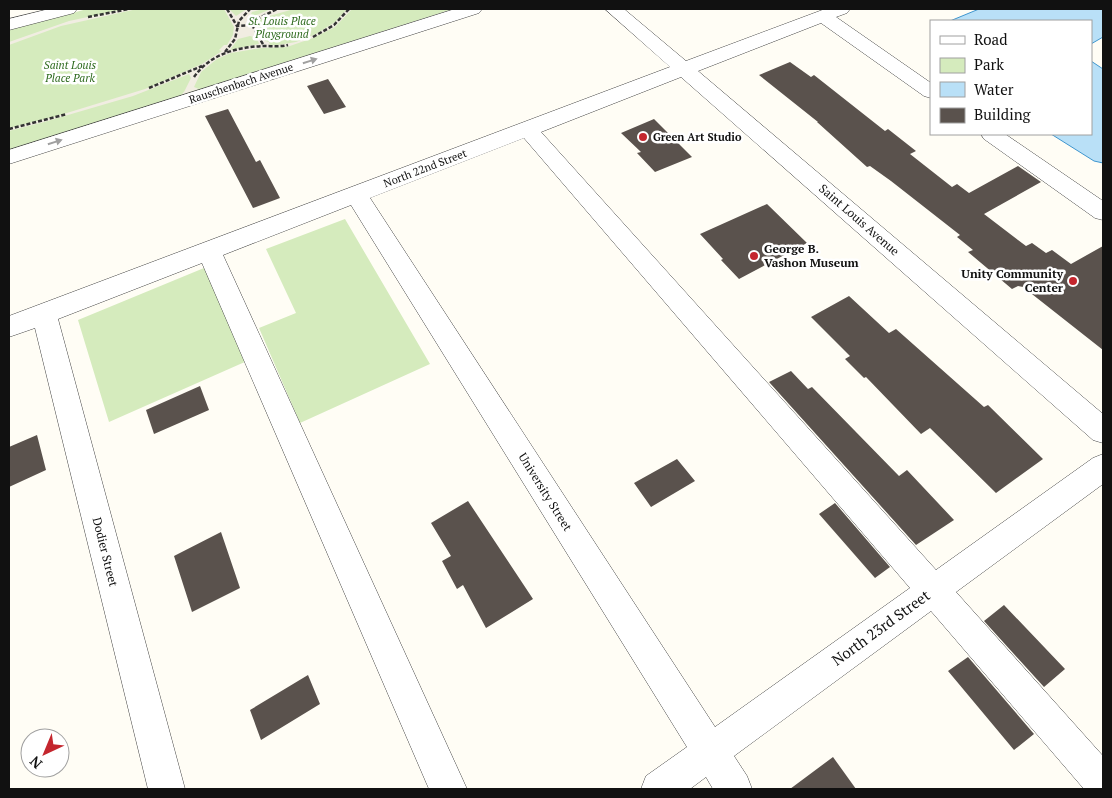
<svg xmlns="http://www.w3.org/2000/svg" width="1112" height="798" font-family="'PT Serif',serif">
	<style>
		.green { fill: #d5ebbd }
		.plaza { fill: #f1ede2; fill-rule: evenodd }
		.water { fill: #b9e0f7; stroke: #3f96cf }
		.building { fill: #5a524d }
		.lines { fill: none; stroke-linecap: round; stroke-linejoin: round }
		.minor-casing { stroke: #444; stroke-width: 1 }
		.path { stroke: #333; stroke-width: 2.5; stroke-dasharray: 4 2; stroke-linecap: butt }
		.minor { fill: #fff; fill-rule: evenodd }
		.oneway { fill: #a0a0a0 }
		.poi-dot { fill: #c4262e; stroke: #fff; stroke-width: 2 }
		.labels { text-anchor: middle; stroke-width: 5; stroke-linejoin: round; paint-order: stroke }
		.far-park-label { font-size: 11px; font-style: italic; fill: #2f6b1f; stroke: #fff }
		.far-street-label { font-size: 11px; fill: #111; stroke: #fff }
		.far-poi-label { font-size: 11px; font-weight: bold; fill: #111; stroke: #fff; text-anchor: start }
		.street-label { font-size: 12px; fill: #111; stroke: #fff }
		.poi-label { font-size: 12px; font-weight: bold; fill: #111; stroke: #fff; text-anchor: start }
		.near-street-label { font-size: 15px; fill: #111; stroke: #fff }
	</style>
	<rect width="100%" height="100%" fill="#fffdf5"/>
	<path class="green" d="M 87,9 L 453,9 L 9,150 L 9,30 Z
		M 345,219 L 430,364 L 300,423 L 259,328 L 296,313 L 266,249 Z
		M 204,268 L 247,361 L 109,422 L 78,320 Z"/>
	<path class="plaza" d="M 125,9 L 137,9 L 61,26 L 9,45 L 9,42 L 69,21 Z
		M 224,9 L 229,9 L 236,16 L 247,9 L 263,9 L 252,12 L 251,14 L 254,16 L 271,9 L 294,9 L 262,18 L 256,25 L 265,41 L 269,42 L 270,45 L 278,45 L 296,42 L 316,34 L 335,22 L 347,9 L 352,9 L 335,27 L 313,38 L 287,47 L 261,48 L 231,53 L 217,59 L 201,72 L 194,87 L 199,89 L 181,95 L 184,92 L 191,78 L 189,74 L 133,96 L 44,122 L 9,131 L 9,128 L 57,116 L 145,89 L 202,64 L 222,51 L 219,50 L 224,45 L 227,45 L 233,35 L 234,27 ZM 250,36 L 257,38 L 259,44 L 230,50 L 238,39 Z"/>
	<path class="water" d="M 979,9 L 1103,9 L 1103,37 L 1091,44 L 1091,21 L 950,21 Z
		M 1091,61 L 1103,69 L 1103,163 L 1094,161 L 1051,134 L 1091,134 Z"/>
	<path class="building" d="M 790,62 L 811,77 L 814,75 L 885,131 L 888,129 L 916,151 L 910,154 L 952,187 L 957,184 L 969,193 L 1018,166 L 1041,182 L 984,214 L 1026,246 L 1032,243 L 1046,253 L 1052,250 L 1071,264 L 1103,246 L 1103,350 L 1023,287 L 1018,286 L 1012,289 L 968,252 L 973,250 L 957,237 L 960,235 L 891,181 L 870,166 L 867,167 L 817,122 L 818,122 L 759,75 Z
		M 328,79 L 346,107 L 324,114 L 307,86 Z
		M 228,109 L 256,162 L 260,160 L 280,198 L 253,208 L 205,116 Z
		M 654,119 L 692,157 L 655,172 L 637,153 L 641,152 L 621,133 Z
		M 767,204 L 807,243 L 739,279 L 721,260 L 723,259 L 700,234 Z
		M 849,296 L 889,333 L 896,329 L 984,407 L 988,405 L 1043,459 L 996,493 L 930,428 L 921,434 L 866,377 L 864,378 L 845,359 L 850,356 L 811,317 Z
		M 791,371 L 808,389 L 812,387 L 899,476 L 907,470 L 954,520 L 916,545 L 769,382 Z
		M 200,386 L 209,410 L 154,434 L 146,410 Z
		M 37,435 L 46,470 L 9,487 L 9,447 Z
		M 677,459 L 695,481 L 651,507 L 634,483 Z
		M 468,501 L 533,599 L 486,628 L 463,585 L 457,589 L 442,561 L 451,556 L 431,523 Z
		M 835,503 L 890,567 L 875,578 L 819,514 Z
		M 221,532 L 240,588 L 192,612 L 174,556 Z
		M 1004,605 L 1065,669 L 1044,687 L 984,621 Z
		M 968,657 L 1034,734 L 1014,750 L 948,671 Z
		M 308,675 L 320,704 L 261,740 L 250,710 Z
		M 833,757 L 856,789 L 790,789 Z"/>
	<g class="lines">
		<g class="minor-casing">
			<path id="minor" d="M 49,9 L 77,9 L 74,13 L 9,30 L 9,19 Z
				M 455,9 L 482,9 L 479,13 L 9,164 L 9,150 Z
				M 605,9 L 624,9 L 686,61 L 825,9 L 850,9 L 847,13 L 836,17 L 931,83 L 931,98 L 924,96 L 821,23 L 698,71 L 1103,414 L 1103,443 L 1093,440 L 681,77 L 541,132 L 936,570 L 1093,458 L 1103,454 L 1103,484 L 956,592 L 1103,756 L 1103,789 L 1084,789 L 931,611 L 734,756 L 747,776 L 752,789 L 713,789 L 706,777 L 690,789 L 641,789 L 646,776 L 687,747 L 351,205 L 223,255 L 467,789 L 429,789 L 202,263 L 58,319 L 185,789 L 148,789 L 35,328 L 9,337 L 9,316 L 670,67 ZM 524,138 L 910,588 L 715,727 L 370,198 Z
				M 981,134 L 1005,134 L 1103,201 L 1103,220 L 1095,218 L 984,139 Z"/>
		</g>
		<path class="path" d="M 227,9 L 237,26 L 252,25 L 259,18 L 277,9
			M 88,17 L 129,9
			M 252,25 L 264,46
			M 313,37 L 334,25 L 349,9
			M 225,52 L 235,39 L 239,21 L 250,9
			M 194,77 C 210,54 237,47 264,46 C 272,46 280,47 288,45
			M 149,88 L 202,66
			M 9,129 L 67,114"/>
		<use href="#minor" class="minor"/>
	</g>
	<defs><path id="oneway-solid" d="M-6-.8H1V-3.2L6.5 0L1 3.2V.8H-6Z" transform="scale(1.25)"/></defs>
	<g class="oneway">
		<use href="#oneway-solid" transform="translate(310 61) rotate(-18)"/>
		<use href="#oneway-solid" transform="translate(55 142) rotate(-18)"/>
	</g>
	<g class="poi-dot">
		<circle cx="643" cy="137" r="5"/>
		<circle cx="754" cy="256" r="5"/>
		<circle cx="1073" cy="281" r="5"/>
	</g>
	<g class="labels">
		<g class="far-park-label">
			<text x="282" y="25">St. Louis Place<tspan x="282" dy="13">Playground</tspan></text>
			<text x="70" y="69">Saint Louis<tspan x="70" dy="13">Place Park</tspan></text>
		</g>
		<g class="far-street-label">
			<text transform="translate(241 83) rotate(-18)" y="4">Rauschenbach Avenue</text>
			<text transform="translate(425 168) rotate(-21)" y="4">North 22nd Street</text>
		</g>
		<g class="far-poi-label">
			<text x="653" y="141">Green Art Studio</text>
		</g>
		<g class="street-label">
			<text transform="translate(859 220) rotate(41)" y="4">Saint Louis Avenue</text>
			<text transform="translate(545 492) rotate(58)" y="4">University Street</text>
			<text transform="translate(105 552) rotate(76)" y="4">Dodier Street</text>
		</g>
		<g class="poi-label">
			<text x="764" y="253">George B.<tspan x="764" dy="14">Vashon Museum</tspan></text>
			<text x="1063" y="278" text-anchor="end">Unity Community<tspan x="1063" dy="14">Center</tspan></text>
		</g>
		<g class="near-street-label">
			<text transform="translate(881 628) rotate(-36)" y="5">North 23rd Street</text>
		</g>
	</g>
	<rect width="1112" height="798" fill="none" stroke="#111111" stroke-width="20"/>
	<rect x="930" y="20" width="162" height="115" fill="#ffffff" stroke="#a0a0a0"/>
	<rect x="940" y="36" width="25" height="8" fill="#ffffff" stroke="#a0a0a0"/>
	<text x="974" y="45" font-size="15" fill="#111111">Road</text>
	<rect x="940" y="58" width="25" height="15" fill="#d5ebbd" stroke="#a0a0a0"/>
	<text x="974" y="70" font-size="15" fill="#111111">Park</text>
	<rect x="940" y="82" width="25" height="15" fill="#b9e0f7" stroke="#a0a0a0"/>
	<text x="974" y="95" font-size="15" fill="#111111">Water</text>
	<rect x="940" y="108" width="25" height="15" fill="#5a524d" stroke="#a0a0a0"/>
	<text x="974" y="120" font-size="15" fill="#111111">Building</text>
	<g transform="translate(45 753) rotate(224)"><circle r="24" fill="#ffffff" stroke="#a0a0a0"/>
	<path d="M0-4L9 19L0 12L-9 19Z" fill="#c4262e"/>
	<text y="-8" font-size="14" font-weight="bold" text-anchor="middle" fill="#111111">N</text>
	</g>
</svg>
